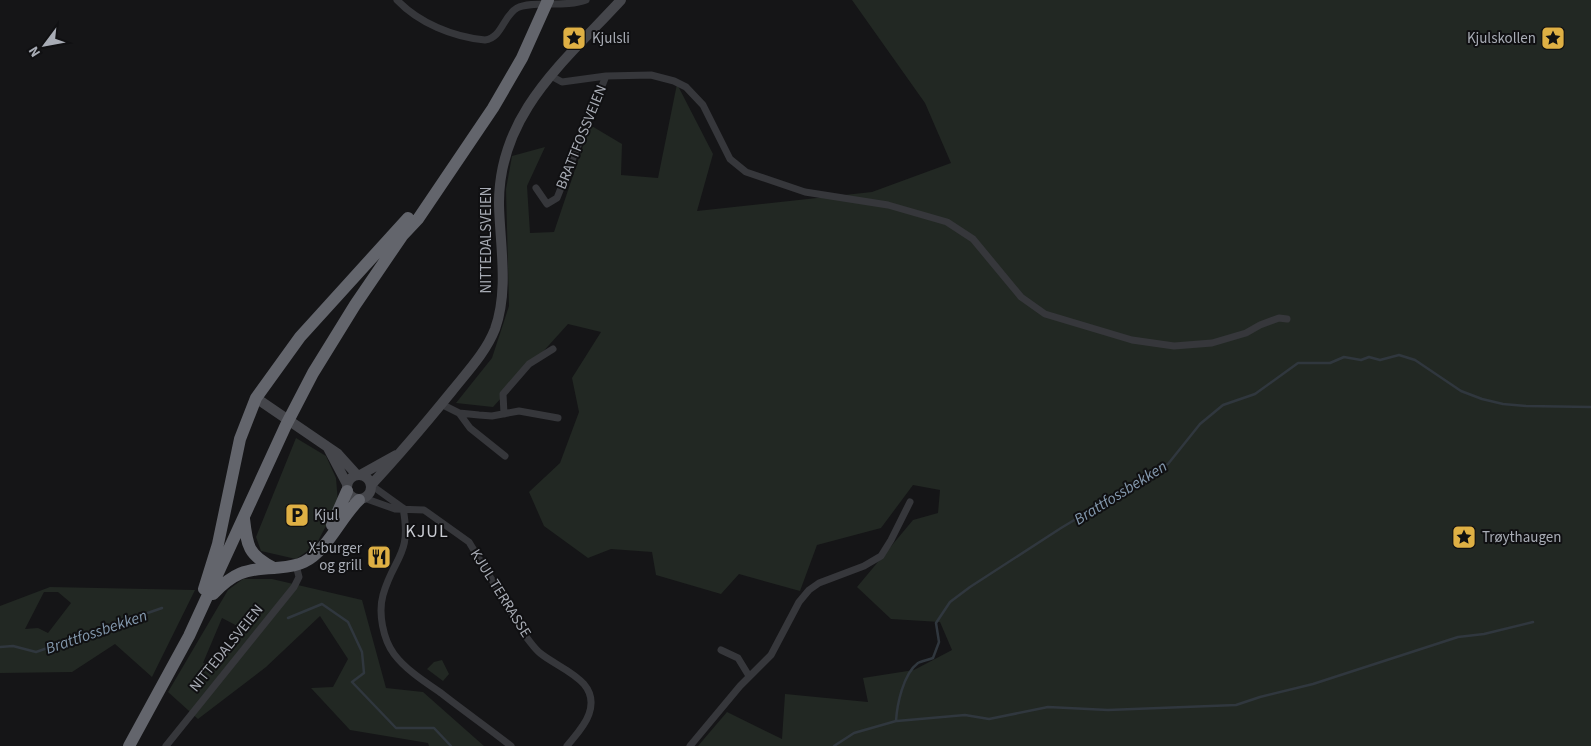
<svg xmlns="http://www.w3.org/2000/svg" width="1591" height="746" font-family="'Source Sans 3',sans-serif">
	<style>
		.green { fill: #222823; fill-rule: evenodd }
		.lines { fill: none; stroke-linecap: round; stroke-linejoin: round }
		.stream { stroke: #30373e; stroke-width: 2.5 }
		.street { stroke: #36373b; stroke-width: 7 }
		.secondary { stroke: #45464b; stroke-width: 10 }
		.highway { stroke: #63656c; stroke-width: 12 }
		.labels { text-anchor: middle; stroke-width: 4; stroke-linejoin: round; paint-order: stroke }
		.poi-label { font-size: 15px; fill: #a8acb5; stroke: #101012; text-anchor: start }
		.street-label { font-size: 15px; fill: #a8acb5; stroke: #101012 }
		.water-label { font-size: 16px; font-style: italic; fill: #8398ad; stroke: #101012 }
		.quarter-label { font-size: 18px; letter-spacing: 1px; fill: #c9cbd2; stroke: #101012 }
	</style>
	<rect width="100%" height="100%" fill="#151517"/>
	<path class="green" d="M 852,0 L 1591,0 L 1591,746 L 698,746 L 727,712 L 782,739 L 785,694 L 868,702 L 863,678 L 914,670 L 952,650 L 940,622 L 891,619 L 857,587 L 913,520 L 938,513 L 940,490 L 913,485 L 881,528 L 817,545 L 800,591 L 739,574 L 721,594 L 656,575 L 652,552 L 611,549 L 588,558 L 544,526 L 529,492 L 560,463 L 579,412 L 572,378 L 601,332 L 568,324 L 493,407 L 456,403 L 492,358 L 509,306 L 506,189 L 512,156 L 545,147 L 527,186 L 530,233 L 554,232 L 590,125 L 622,144 L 621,175 L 658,178 L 677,84 L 713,154 L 697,211 L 872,192 L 951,163 L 925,103 Z
		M 296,438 L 326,456 L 336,478 L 338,503 L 316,545 L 296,559 L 261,551 L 256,537 Z
		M 243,579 L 272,579 L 362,600 L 386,688 L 423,692 L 484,746 L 429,746 L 428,743 L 350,730 L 311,688 L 333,687 L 348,659 L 320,616 L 266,667 L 198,719 L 168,692 L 228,590 ZM 222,618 L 243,629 L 218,664 L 203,663 Z
		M 50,587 L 195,590 L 152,677 L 115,644 L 72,672 L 0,673 L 0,606 ZM 44,592 L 58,592 L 71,603 L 48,633 L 38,628 L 25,629 Z
		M 442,660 L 449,674 L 443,681 L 427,669 L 434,662 Z"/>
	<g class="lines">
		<path class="stream" d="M 288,618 L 322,604 L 348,622 L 362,652 L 364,673 L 352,682 L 396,728 L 434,728 L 451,746
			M 0,647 L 13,646 L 36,652 L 162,608
			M 897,721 L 965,715 L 989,719 L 1048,707 L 1108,710 L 1236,705 L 1260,697 L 1313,684 L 1458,637 L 1484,634 L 1533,622
			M 834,746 L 854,733 L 896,721 C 897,705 903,674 918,663 C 922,661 928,660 933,658 L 939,642 L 936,623 L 950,602 L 970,587 L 1061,528 L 1168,464 L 1200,424 L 1223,405 L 1255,394 L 1298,363 L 1330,363 L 1344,357 L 1361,360 L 1369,357 L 1380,360 L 1399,355 L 1415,360 L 1461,391 L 1482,399 L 1503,404 L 1526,406 L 1591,407"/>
		<path class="street" d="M 397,0 C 419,23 453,37 485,40 C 502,38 503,16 517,8 C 532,0 566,8 586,0
			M 551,76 L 562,82 L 606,76 L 651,75 L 674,81 L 686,87 L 703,105 L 730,159 L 746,172 L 805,192 L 888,205 L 947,222 L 973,239 L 1021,297 L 1045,314 L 1132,340 L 1174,346 L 1212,343 L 1246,333 L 1260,325 L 1279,318 L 1287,319
			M 536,188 L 547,204 L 557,198 L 606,76
			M 441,404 L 459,413 L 479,415 L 492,416 L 519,411 L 558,418
			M 459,413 L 470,428 L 505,456
			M 504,414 L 503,394 L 529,364 L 553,349
			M 371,485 L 403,508
			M 364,498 L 395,509 L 424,510 L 469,542 L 527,638 C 531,643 535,649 540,653 C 559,669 601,680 589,714 C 585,726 575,736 567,746
			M 403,508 C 412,556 394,556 383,595 C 378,613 383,639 394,654 C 406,670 425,682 441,693 C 464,711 488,728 511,746
			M 721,650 L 738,658 L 749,676
			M 166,746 L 294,587 L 299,577 L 296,565
			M 690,746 L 740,686 L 771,655 L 799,602 L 809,590 L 819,583 L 864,566 L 881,556 L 891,540 L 910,502"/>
		<path class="secondary" d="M 256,398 L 338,454 L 357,475
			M 328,448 L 347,484
			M347 487a12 12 0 1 1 24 0a12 12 0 1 1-24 0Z
			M 360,475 L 396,455
			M 371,485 C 399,455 426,423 452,391 C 468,371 486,352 495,329 C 509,290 500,245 499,205 C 498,114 564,62 621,0"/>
		<path class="highway" d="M 244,519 C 247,546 248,555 274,568
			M 332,525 L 347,491
			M 204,589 L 218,544 L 240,439 L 256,398 L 300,337 L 408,218
			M 213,594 C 233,573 245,569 274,568 C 285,567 294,567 304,562 C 328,550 340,518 359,500
			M 129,746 L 189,636 L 286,425 L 313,373 L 355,305 L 402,236 L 418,219 L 493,108 L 522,58 L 548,0"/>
	</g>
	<defs>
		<g id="sight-square" transform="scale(1.25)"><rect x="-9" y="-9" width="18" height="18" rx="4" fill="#dfb044" stroke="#101012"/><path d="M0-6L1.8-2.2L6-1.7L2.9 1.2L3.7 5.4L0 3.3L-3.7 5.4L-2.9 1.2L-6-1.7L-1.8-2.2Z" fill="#111"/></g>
		<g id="parking-square" transform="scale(1.25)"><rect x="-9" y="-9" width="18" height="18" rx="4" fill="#dfb044" stroke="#101012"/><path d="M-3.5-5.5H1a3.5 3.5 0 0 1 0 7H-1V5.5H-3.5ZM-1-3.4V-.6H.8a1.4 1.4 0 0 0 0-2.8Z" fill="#111"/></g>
		<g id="restaurant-square" transform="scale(1.25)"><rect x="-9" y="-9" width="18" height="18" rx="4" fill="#dfb044" stroke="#101012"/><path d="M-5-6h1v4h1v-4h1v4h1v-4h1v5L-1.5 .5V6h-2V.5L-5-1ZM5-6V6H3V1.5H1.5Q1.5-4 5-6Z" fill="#111"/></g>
	</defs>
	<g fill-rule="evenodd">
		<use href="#sight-square" x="574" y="38"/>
		<use href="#sight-square" x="1553" y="38"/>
		<use href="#parking-square" x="297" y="515"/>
		<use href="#sight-square" x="1464" y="537"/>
		<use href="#restaurant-square" x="379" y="557"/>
	</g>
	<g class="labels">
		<g class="poi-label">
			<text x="592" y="43">Kjulsli</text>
			<text x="1536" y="43" text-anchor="end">Kjulskollen</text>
			<text x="314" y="520">Kjul</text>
			<text x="1482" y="542">Trøythaugen</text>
			<text x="362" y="553" text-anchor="end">X-burger<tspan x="362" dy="17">og grill</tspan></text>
		</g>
		<g class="street-label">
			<text transform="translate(581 137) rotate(-68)" y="5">BRATTFOSSVEIEN</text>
			<text transform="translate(486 240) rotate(-90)" y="5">NITTEDALSVEIEN</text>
			<text transform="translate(501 593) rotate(58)" y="5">KJUL TERRASSE</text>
			<text transform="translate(226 648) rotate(-51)" y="5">NITTEDALSVEIEN</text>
		</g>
		<g class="water-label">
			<text transform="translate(1120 492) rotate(-32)" y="6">Brattfossbekken</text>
			<text transform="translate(96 631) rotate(-19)" y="6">Brattfossbekken</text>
		</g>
		<g class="quarter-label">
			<text x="427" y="537">KJUL</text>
		</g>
	</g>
	<g transform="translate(45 45) rotate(238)" stroke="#101012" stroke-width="4" paint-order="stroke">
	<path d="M0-4L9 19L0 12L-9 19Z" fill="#a8acb5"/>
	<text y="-8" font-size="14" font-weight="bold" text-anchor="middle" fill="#a8acb5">N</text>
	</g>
</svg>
